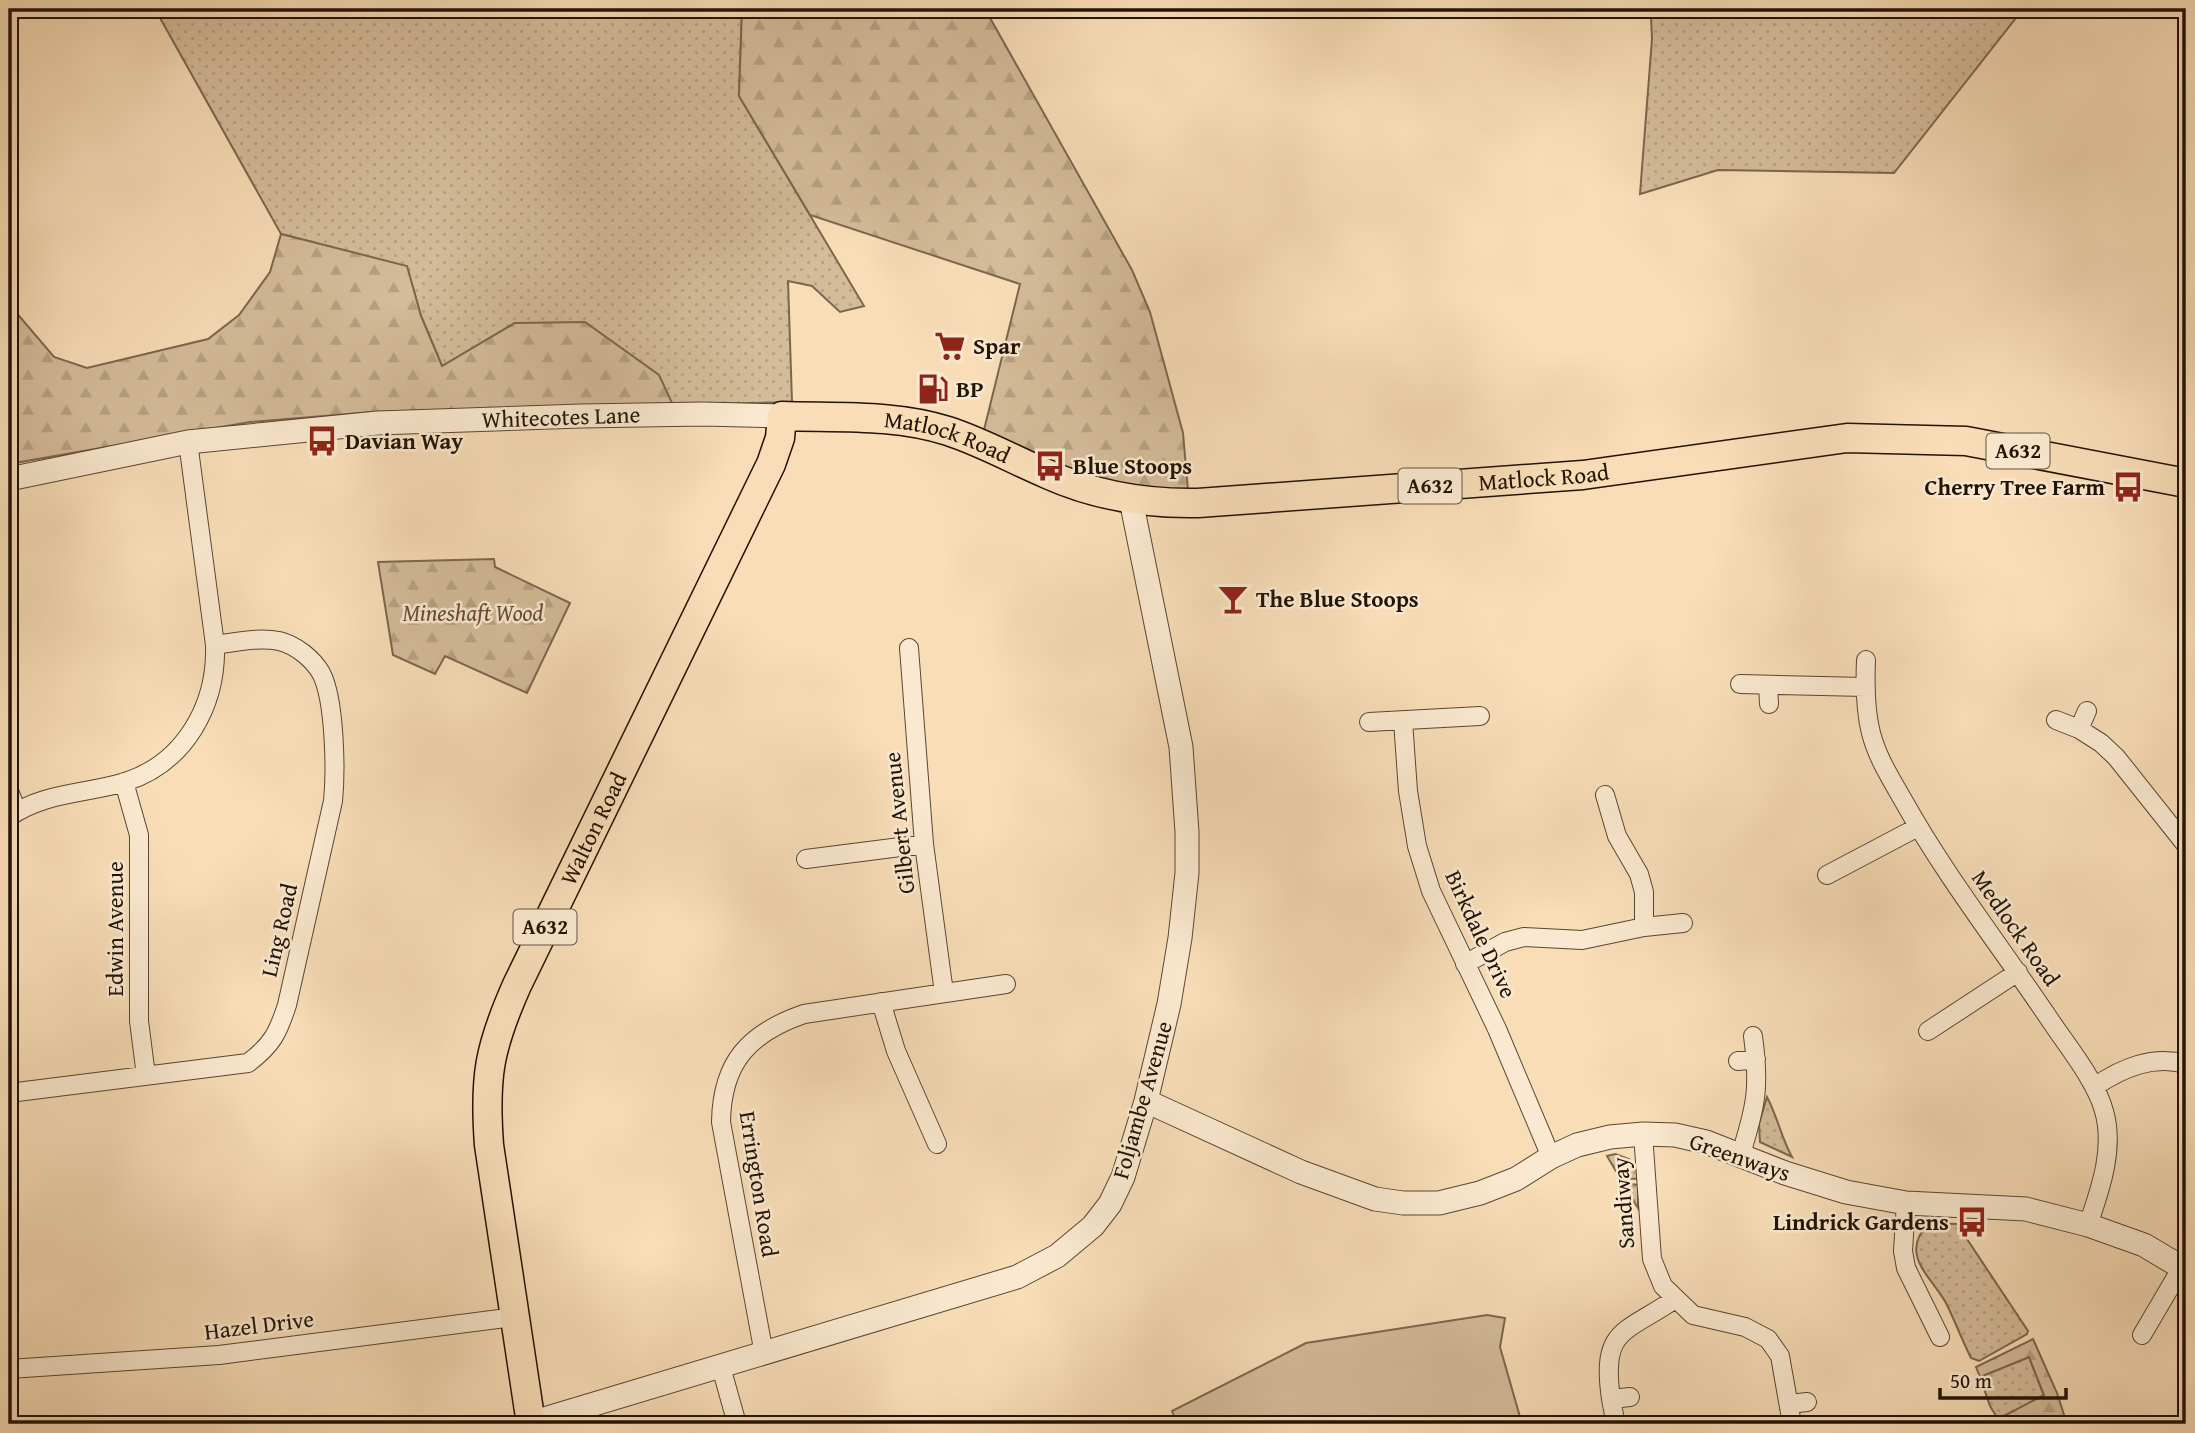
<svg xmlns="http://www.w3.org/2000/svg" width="2195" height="1433" font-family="'Gentium Book Plus',serif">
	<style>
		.grass { fill: url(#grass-dots); stroke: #7b674e; stroke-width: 2 }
		.forest { fill: url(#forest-firs); stroke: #7b674e; stroke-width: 2 }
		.park { fill: #d4bb99; stroke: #7b674e; stroke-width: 2 }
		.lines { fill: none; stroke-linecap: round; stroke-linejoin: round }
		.minor-casing { stroke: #584631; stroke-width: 20 }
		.tertiary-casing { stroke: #584631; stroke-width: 25 }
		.primary-casing { stroke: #221304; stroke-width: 31 }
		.minor { stroke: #fae9d0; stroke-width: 18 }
		.tertiary { stroke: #fae9d0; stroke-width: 23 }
		.primary { stroke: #f8ddb7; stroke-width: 28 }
		.labels { text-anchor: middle; stroke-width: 5; stroke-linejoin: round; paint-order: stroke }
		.shield { fill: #fae9d0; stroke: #635341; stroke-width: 2 }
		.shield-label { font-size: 21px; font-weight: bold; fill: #221304 }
		.poi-label { font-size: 23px; font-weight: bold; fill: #221304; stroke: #fae9d0; text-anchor: start }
		.street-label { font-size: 23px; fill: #221304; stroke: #fae9d0 }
		.park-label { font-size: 23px; font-style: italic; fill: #604e38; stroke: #fae9d0 }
	</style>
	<defs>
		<pattern id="grass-dots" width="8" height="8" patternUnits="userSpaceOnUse" patternTransform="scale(1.75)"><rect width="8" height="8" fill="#d4bb99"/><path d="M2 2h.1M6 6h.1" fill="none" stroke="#b6a082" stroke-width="1.8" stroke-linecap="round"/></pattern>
		<pattern id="forest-firs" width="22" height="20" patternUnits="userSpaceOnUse" patternTransform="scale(1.75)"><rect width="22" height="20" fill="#d4bb99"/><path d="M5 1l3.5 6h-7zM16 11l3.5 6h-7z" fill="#b6a082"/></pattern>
	</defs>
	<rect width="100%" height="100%" fill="#f8ddb7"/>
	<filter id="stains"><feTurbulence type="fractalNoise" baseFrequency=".00286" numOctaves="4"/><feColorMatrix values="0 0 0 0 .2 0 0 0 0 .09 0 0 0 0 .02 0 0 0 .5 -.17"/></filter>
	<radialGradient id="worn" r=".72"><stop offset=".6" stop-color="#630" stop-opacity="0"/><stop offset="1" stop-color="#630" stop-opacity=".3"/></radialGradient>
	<path class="grass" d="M 155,9 L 742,9 L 739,96 L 864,306 L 840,312 L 812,286 L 788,281 L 792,402 L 673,405 L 515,323 L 442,366 L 421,316 L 407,267 L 281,234 Z
		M 1665,9 L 2023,9 L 1894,173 L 1718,170 L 1640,194 L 1652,39 L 1651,17 Z
		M 1767,1097 C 1778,1118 1781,1137 1792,1157 L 1760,1142 L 1759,1124 Z
		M 1615,1154 L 1629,1159 L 1637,1171 L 1637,1179 L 1620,1178 L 1607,1156 Z
		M 1622,1183 L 1638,1185 L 1638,1208 Z
		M 1929,1223 L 1957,1224 L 2028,1331 L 2027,1334 L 1979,1361 L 1971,1358 C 1962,1340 1955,1321 1946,1303 C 1931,1276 1898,1254 1929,1223 Z
		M 2029,1357 L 2044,1396 L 1998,1419 L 1990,1406 L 1980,1377 Z"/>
	<path class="forest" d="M 742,9 L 985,9 L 1132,270 L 1150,312 L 1183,433 L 1188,490 L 1137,487 L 1068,474 L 982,438 L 1020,284 L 810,215 L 739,96 Z
		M 281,234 L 407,266 L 421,316 L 442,366 L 515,323 L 585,322 L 659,375 L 673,405 L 372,412 L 250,422 L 9,464 L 9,304 L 54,357 L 87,368 L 208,339 L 239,315 L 270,272 Z
		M 494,559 L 495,567 L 570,603 L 527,693 L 445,656 L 435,674 L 393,655 L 378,562 Z
		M 2033,1339 L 2057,1393 L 2067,1424 L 1998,1424 L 1998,1419 L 2044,1395 L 2029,1357 L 1980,1377 L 1976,1367 Z"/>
	<path class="park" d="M 1487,1315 L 1505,1318 L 1500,1347 L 1522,1424 L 1177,1424 L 1172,1411 L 1306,1343 Z"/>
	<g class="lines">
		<g class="minor-casing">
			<path id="minor" d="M 909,648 L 924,844 L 944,993
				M 1866,660 C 1865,684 1865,710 1871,733 C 1877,757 1891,779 1903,800 C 1946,877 2001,947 2050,1020 C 2068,1047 2096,1081 2104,1111 C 2115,1149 2100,1190 2088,1225
				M 1740,684 L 1865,687
				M 1768,685 L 1769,704
				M 2056,720 L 2079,729 L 2101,743 L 2116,757 L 2186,845
				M 1403,721 L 1408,791 L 1417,846 L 1431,891 L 1497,1029 L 1551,1157
				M 1369,722 L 1480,716
				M 2079,729 L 2087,711
				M 124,782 L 139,835 L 139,1021 L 146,1076
				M 9,791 L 17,811
				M 1605,795 L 1617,836 L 1639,874 L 1644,892 L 1644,927
				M 9,817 C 44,792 86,794 125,782 C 185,763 217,705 215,645 L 188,442
				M 806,859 L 924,844
				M 1827,875 L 1918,827
				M 1465,964 L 1505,942 L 1524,937 L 1582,940 L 1644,927 L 1683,923
				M 881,1002 L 896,1051 L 937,1144
				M 1928,1031 L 2018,972
				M 1738,1061 L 1756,1059
				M 2094,1087 C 2122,1068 2152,1055 2186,1064
				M 9,1093 L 248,1063 C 272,1045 278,1033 287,1005 L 333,801 C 336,771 335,699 321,673 C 313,659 296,645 279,641 C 259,637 236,642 215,645
				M 1643,1134 L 1652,1259 L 1663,1286 L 1693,1315 L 1745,1327 L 1768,1339 L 1780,1356 L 1792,1424
				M 1741,1154 C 1756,1105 1760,1088 1753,1036
				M 1906,1203 L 1903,1251 L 1906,1268 L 1940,1337
				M 2142,1335 L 2182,1267
				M 764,1354 L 721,1122 C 722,1062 749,1033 804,1014 L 1006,984
				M 721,1367 L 737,1424
				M 9,1369 L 219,1355 L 514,1317
				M 1630,1397 L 1611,1399 C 1601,1328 1624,1334 1675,1299
				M 1611,1399 L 1615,1420
				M 1789,1404 L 1807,1402"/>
		</g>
		<g class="tertiary-casing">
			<path id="tertiary" d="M 9,479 L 188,442 L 378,423 L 581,416 L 703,414 L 782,416
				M 1146,1101 L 1301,1172 L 1375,1199 L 1403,1203 L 1439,1203 L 1480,1193 L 1516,1179 L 1551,1157 L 1577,1145 L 1610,1137 L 1643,1134 L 1675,1135 L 1706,1142 L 1785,1173 L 1846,1192 L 1906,1203 L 2026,1209 L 2088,1225 L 2144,1245 L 2186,1270
				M 531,1423 L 1017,1277 L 1057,1256 L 1093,1226 L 1110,1204 L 1123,1177 L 1146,1101 L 1169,1004 L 1180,938 L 1187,873 L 1187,832 L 1181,747 L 1131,500"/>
		</g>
		<g class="primary-casing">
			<g id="primary">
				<path id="s1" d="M 531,1424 L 489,1145 C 484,1077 489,1048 517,985 L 771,464 L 780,438 L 782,416 C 837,418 895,414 948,431 C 982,442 1014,460 1047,474 C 1096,496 1145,504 1198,503 L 1583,475 L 1847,438 L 1966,441 L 2186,483"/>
			</g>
		</g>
		<use href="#minor" class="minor"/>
		<use href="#tertiary" class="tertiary"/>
		<use href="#primary" class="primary"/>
	</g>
	<defs>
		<g id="supermarket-bare" transform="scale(2.415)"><path d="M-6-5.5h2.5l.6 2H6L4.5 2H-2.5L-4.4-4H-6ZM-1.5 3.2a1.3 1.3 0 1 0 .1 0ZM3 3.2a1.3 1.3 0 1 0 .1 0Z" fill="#8f2418" stroke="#fae9d0" stroke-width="2.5" paint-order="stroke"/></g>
		<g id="fuel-bare" transform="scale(2.415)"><path d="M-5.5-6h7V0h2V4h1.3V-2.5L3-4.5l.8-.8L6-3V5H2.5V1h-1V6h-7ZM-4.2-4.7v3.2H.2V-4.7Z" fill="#8f2418" stroke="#fae9d0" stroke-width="2.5" paint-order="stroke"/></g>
		<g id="bus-bare" transform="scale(2.415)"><path d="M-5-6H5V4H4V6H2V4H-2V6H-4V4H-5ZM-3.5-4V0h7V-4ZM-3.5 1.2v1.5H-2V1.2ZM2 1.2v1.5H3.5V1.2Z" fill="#8f2418" stroke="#fae9d0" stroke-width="2.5" paint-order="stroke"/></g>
		<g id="bar-bare" transform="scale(2.415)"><path d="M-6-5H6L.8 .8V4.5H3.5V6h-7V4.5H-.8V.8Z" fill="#8f2418" stroke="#fae9d0" stroke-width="2.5" paint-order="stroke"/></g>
	</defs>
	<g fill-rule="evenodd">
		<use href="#supermarket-bare" x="950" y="346"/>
		<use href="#fuel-bare" x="933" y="389"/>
		<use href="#bus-bare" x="322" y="441"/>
		<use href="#bus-bare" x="1050" y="466"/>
		<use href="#bus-bare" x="2128" y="487"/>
		<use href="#bar-bare" x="1233" y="599"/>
		<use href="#bus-bare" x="1972" y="1222"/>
	</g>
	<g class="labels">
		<g class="shield">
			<rect x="1986.5" y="433.5" width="63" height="35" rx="5"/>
			<rect x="1398.5" y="468.5" width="63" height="35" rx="5"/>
			<rect x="513.5" y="909.5" width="63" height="35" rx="5"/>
		</g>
		<g class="shield-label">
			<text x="2018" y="458">A632</text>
			<text x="1430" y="493">A632</text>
			<text x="545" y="934">A632</text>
		</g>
		<g class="poi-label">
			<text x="973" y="354">Spar</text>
			<text x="956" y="397">BP</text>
			<text x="345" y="449">Davian Way</text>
			<text x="1073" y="474">Blue Stoops</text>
			<text x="2105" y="495" text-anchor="end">Cherry Tree Farm</text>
			<text x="1256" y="607">The Blue Stoops</text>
			<text x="1949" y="1230" text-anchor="end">Lindrick Gardens</text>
		</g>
		<g class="street-label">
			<text transform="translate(561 417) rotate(-2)" y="8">Whitecotes Lane</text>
			<text dy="8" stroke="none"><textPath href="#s1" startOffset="1244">Matlock Road</textPath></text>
			<text dy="8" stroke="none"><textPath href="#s1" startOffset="1853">Matlock Road</textPath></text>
			<text transform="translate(899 823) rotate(-96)" y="8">Gilbert Avenue</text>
			<text dy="8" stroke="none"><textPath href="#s1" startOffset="621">Walton Road</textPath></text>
			<text transform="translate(2016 928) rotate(55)" y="8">Medlock Road</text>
			<text transform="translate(115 929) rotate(-90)" y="8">Edwin Avenue</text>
			<text transform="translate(279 930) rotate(-77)" y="8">Ling Road</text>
			<text transform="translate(1481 934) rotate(65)" y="8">Birkdale Drive</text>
			<text transform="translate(1142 1100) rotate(-74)" y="8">Foljambe Avenue</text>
			<text transform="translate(1740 1157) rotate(19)" y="8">Greenways</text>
			<text transform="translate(759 1184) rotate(81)" y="8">Errington Road</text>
			<text transform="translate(1623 1203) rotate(-94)" y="8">Sandiway</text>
			<text transform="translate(259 1325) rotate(-7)" y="8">Hazel Drive</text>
		</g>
		<g class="park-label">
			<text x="473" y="621">Mineshaft Wood</text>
		</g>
	</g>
	<rect width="2195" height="1433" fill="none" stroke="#f8ddb7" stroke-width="35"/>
	<rect x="10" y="10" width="2174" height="1412" fill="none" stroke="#221304" stroke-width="3.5"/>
	<rect x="18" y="18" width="2160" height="1398" fill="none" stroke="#221304" stroke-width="2"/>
	<path d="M1940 1388v10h126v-10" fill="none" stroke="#221304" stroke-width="3.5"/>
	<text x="1950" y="1388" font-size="21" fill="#221304" stroke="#fae9d0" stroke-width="5" paint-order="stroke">50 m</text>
	<rect width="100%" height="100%" filter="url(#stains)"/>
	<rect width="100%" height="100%" fill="url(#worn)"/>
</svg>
